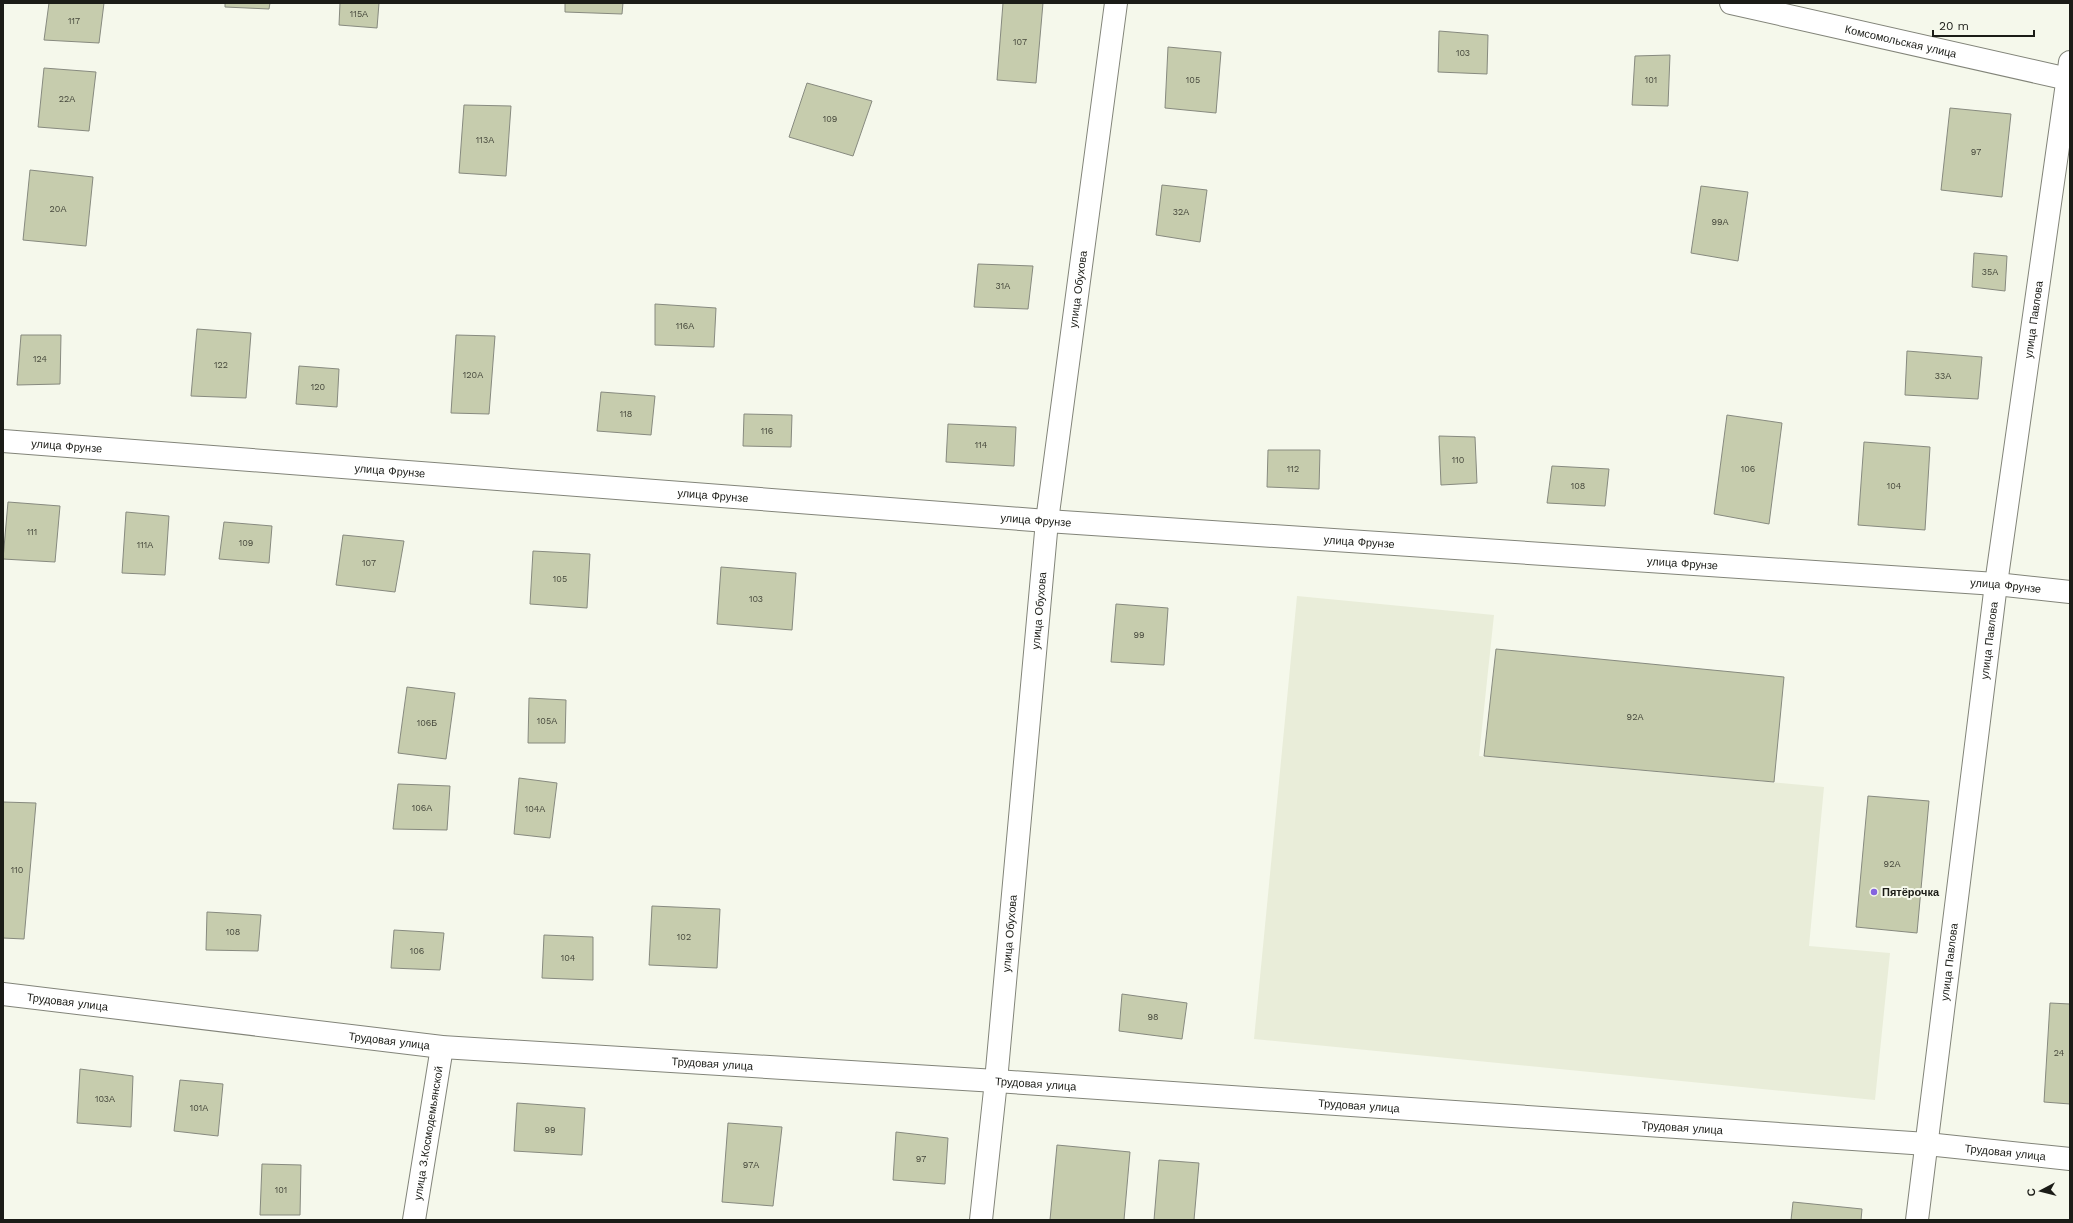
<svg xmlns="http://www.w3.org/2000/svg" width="2073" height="1223" font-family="'Work Sans',sans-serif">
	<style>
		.built { fill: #e9edd9 }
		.building { fill: #c6ccad; stroke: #878a7f }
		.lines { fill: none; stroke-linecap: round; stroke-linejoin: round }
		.street-casing { stroke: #828479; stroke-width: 24 }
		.secondary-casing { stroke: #828479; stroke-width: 24 }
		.street { stroke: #fff; stroke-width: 22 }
		.secondary { stroke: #fff; stroke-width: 22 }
		.poi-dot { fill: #8464df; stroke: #f5f8eb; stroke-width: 1.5 }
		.labels { text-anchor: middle; stroke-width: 4; stroke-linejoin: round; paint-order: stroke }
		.number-label { font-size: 9px; fill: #46483c }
		.street-label { font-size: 11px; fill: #1b1c17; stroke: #f5f8eb }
		.poi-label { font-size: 11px; font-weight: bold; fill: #1b1c17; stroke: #f5f8eb; text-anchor: start }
	</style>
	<rect width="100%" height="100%" fill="#f5f8eb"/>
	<path class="built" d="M 1297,596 L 1494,615 L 1479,756 L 1824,787 L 1809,946 L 1890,953 L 1875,1100 L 1254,1039 Z"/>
	<path class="building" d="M 49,3 L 104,3 L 99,43 L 44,40 Z
		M 225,3 L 270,3 L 269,9 L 225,7 Z
		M 340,3 L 379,3 L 377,28 L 339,25 Z
		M 565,3 L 623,3 L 622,14 L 565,12 Z
		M 1003,3 L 1043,3 L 1036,83 L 997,80 Z
		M 1439,31 L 1488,35 L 1487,74 L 1438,72 Z
		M 1168,47 L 1221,52 L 1216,113 L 1165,108 Z
		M 1670,55 L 1668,106 L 1632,105 L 1635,56 Z
		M 44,68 L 96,72 L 89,131 L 38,127 Z
		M 807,83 L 872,101 L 853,156 L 789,137 Z
		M 464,105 L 511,106 L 506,176 L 459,173 Z
		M 1950,108 L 2011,114 L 2002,197 L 1941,190 Z
		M 30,170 L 93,177 L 86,246 L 23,240 Z
		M 1162,185 L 1207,190 L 1200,242 L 1156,235 Z
		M 1701,186 L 1748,192 L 1738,261 L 1691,253 Z
		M 1974,253 L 2007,256 L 2005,291 L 1972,287 Z
		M 978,264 L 1033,266 L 1028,309 L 974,307 Z
		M 655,304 L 716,308 L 714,347 L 655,345 Z
		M 197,329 L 251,333 L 246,398 L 191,396 Z
		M 21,335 L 61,335 L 60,384 L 17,385 Z
		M 456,335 L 495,336 L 489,414 L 451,413 Z
		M 1907,351 L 1982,357 L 1978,399 L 1905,395 Z
		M 299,366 L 339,369 L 337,407 L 296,404 Z
		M 601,392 L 655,396 L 651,435 L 597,431 Z
		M 744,414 L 792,415 L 791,447 L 743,446 Z
		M 1727,415 L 1782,423 L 1769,524 L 1714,514 Z
		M 948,424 L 1016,427 L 1014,466 L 946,462 Z
		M 1439,436 L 1475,437 L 1477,483 L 1441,485 Z
		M 1864,442 L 1930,447 L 1925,530 L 1858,525 Z
		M 1268,450 L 1320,450 L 1319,489 L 1267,487 Z
		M 1552,466 L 1609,469 L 1605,506 L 1547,503 Z
		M 8,502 L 60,506 L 55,562 L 3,559 Z
		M 126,512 L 169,516 L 165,575 L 122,573 Z
		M 224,522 L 272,526 L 269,563 L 219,559 Z
		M 343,535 L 404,541 L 395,592 L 336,585 Z
		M 533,551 L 590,554 L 587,608 L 530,604 Z
		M 721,567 L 796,573 L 792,630 L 717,624 Z
		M 1116,604 L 1168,608 L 1164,665 L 1111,662 Z
		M 1496,649 L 1784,677 L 1774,782 L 1484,756 Z
		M 407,687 L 455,693 L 446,759 L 398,753 Z
		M 529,698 L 566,700 L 565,743 L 528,743 Z
		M 519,778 L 557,783 L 550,838 L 514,834 Z
		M 398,784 L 450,786 L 447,830 L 393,829 Z
		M 1868,796 L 1929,801 L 1917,933 L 1856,927 Z
		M 3,802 L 36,803 L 24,939 L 3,938 Z
		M 652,906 L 720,909 L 717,968 L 649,965 Z
		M 207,912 L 261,915 L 258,951 L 206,950 Z
		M 394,930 L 444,933 L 440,970 L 391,968 Z
		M 544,935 L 593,937 L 593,980 L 542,978 Z
		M 1122,994 L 1187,1003 L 1182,1039 L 1119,1031 Z
		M 2050,1003 L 2070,1004 L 2070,1104 L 2044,1102 Z
		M 80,1069 L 133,1076 L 131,1127 L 77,1123 Z
		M 180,1080 L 223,1084 L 218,1136 L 174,1131 Z
		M 517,1103 L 585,1108 L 582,1155 L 514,1151 Z
		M 728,1123 L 782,1127 L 773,1206 L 722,1202 Z
		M 896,1132 L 948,1138 L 945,1184 L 893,1180 Z
		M 1057,1145 L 1130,1152 L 1124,1220 L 1050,1220 Z
		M 1159,1160 L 1199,1163 L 1194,1220 L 1154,1220 Z
		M 262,1164 L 301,1165 L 300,1215 L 260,1215 Z
		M 1793,1202 L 1862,1209 L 1861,1220 L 1791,1220 Z"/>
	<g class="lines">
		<g class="street-casing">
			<g id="street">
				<path id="s1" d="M 1731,3 L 2068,79 L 2070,82"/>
				<path id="s2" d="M 3,441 L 1047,521 L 1996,584 L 2070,592"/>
				<path id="s3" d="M 3,994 L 442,1047 L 996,1081 L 1927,1144 L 2070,1159"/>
				<path id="s4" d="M 414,1220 L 442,1047"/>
				<path id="s5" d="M 981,1220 L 996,1081 L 1047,521 L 1116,3"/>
			</g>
		</g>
		<g class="secondary-casing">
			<g id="secondary">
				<path id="s6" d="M 1917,1220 L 1996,584 L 2070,62"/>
			</g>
		</g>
		<use href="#street" class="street"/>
		<use href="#secondary" class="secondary"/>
	</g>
	<circle class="poi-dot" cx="1874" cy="892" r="4"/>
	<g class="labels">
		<g class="number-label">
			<text x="359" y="17">115А</text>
			<text x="74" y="24">117</text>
			<text x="1020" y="45">107</text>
			<text x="1463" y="56">103</text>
			<text x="1193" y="83">105</text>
			<text x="1651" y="83">101</text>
			<text x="67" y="102">22А</text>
			<text x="830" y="122">109</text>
			<text x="485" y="143">113А</text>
			<text x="1976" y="155">97</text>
			<text x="58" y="212">20А</text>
			<text x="1181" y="215">32А</text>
			<text x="1720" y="225">99А</text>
			<text x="1990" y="275">35А</text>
			<text x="1003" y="289">31А</text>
			<text x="685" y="329">116А</text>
			<text x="40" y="362">124</text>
			<text x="221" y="368">122</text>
			<text x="473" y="378">120А</text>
			<text x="1943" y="379">33А</text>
			<text x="318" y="390">120</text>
			<text x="626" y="417">118</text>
			<text x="767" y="434">116</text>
			<text x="981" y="448">114</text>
			<text x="1458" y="463">110</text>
			<text x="1293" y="472">112</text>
			<text x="1748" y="472">106</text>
			<text x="1578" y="489">108</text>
			<text x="1894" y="489">104</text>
			<text x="32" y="535">111</text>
			<text x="246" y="546">109</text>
			<text x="145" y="548">111А</text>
			<text x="369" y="566">107</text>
			<text x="560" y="582">105</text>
			<text x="756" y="602">103</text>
			<text x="1139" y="638">99</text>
			<text x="1635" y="720">92А</text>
			<text x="547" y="724">105А</text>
			<text x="427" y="726">106Б</text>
			<text x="422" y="811">106А</text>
			<text x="535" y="812">104А</text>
			<text x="1892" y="867">92А</text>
			<text x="17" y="873">110</text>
			<text x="233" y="935">108</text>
			<text x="684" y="940">102</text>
			<text x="417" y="954">106</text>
			<text x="568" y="961">104</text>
			<text x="1153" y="1020">98</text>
			<text x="2059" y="1056">24</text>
			<text x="105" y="1102">103А</text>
			<text x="199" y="1111">101А</text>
			<text x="550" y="1133">99</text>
			<text x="921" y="1162">97</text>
			<text x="751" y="1168">97А</text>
			<text x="281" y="1193">101</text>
		</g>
		<g class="street-label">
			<text dy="4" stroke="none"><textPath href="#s1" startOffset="174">Комсомольская улица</textPath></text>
			<text dy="4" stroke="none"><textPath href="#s5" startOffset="936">улица Обухова</textPath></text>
			<text dy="4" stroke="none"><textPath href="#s6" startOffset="908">улица Павлова</textPath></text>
			<text dy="4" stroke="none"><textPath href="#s2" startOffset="64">улица Фрунзе</textPath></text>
			<text dy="4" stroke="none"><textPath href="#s2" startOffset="388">улица Фрунзе</textPath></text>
			<text dy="4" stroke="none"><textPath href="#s2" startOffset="712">улица Фрунзе</textPath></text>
			<text dy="4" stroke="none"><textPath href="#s2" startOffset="1036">улица Фрунзе</textPath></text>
			<text dy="4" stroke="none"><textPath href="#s2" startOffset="1360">улица Фрунзе</textPath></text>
			<text dy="4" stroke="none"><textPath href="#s2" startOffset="1684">улица Фрунзе</textPath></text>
			<text dy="4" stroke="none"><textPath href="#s2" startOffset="2008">улица Фрунзе</textPath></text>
			<text dy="4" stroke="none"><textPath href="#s5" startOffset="612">улица Обухова</textPath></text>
			<text dy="4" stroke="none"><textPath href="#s6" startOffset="584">улица Павлова</textPath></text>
			<text dy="4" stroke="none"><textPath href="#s5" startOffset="288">улица Обухова</textPath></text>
			<text dy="4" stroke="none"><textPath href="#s6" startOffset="260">улица Павлова</textPath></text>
			<text dy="4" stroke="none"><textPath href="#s3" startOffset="65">Трудовая улица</textPath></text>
			<text dy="4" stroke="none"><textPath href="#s3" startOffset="389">Трудовая улица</textPath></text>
			<text dy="4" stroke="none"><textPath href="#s3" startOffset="713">Трудовая улица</textPath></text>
			<text dy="4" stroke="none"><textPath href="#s3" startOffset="1037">Трудовая улица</textPath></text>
			<text dy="4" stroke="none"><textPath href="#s3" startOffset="1361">Трудовая улица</textPath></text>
			<text dy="4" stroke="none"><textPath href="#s3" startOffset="1685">Трудовая улица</textPath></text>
			<text dy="4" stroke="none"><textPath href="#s4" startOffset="88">улица З.Космодемьянской</textPath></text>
			<text dy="4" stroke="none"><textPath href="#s3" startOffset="2009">Трудовая улица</textPath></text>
		</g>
		<g class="poi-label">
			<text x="1882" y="896">Пятёрочка</text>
		</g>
	</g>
	<rect width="2073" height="1223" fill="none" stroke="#1b1c17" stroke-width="8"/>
	<g transform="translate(2041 1191) rotate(263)" stroke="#f5f8eb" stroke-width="3" paint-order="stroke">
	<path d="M0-3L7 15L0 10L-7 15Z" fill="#1b1c17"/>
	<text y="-6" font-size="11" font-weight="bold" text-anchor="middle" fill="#1b1c17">С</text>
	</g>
	<path d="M1933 30v6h101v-6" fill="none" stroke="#1b1c17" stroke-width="2"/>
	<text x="1939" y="30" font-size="12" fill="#1b1c17" stroke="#f5f8eb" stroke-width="3" paint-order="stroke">20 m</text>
</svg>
